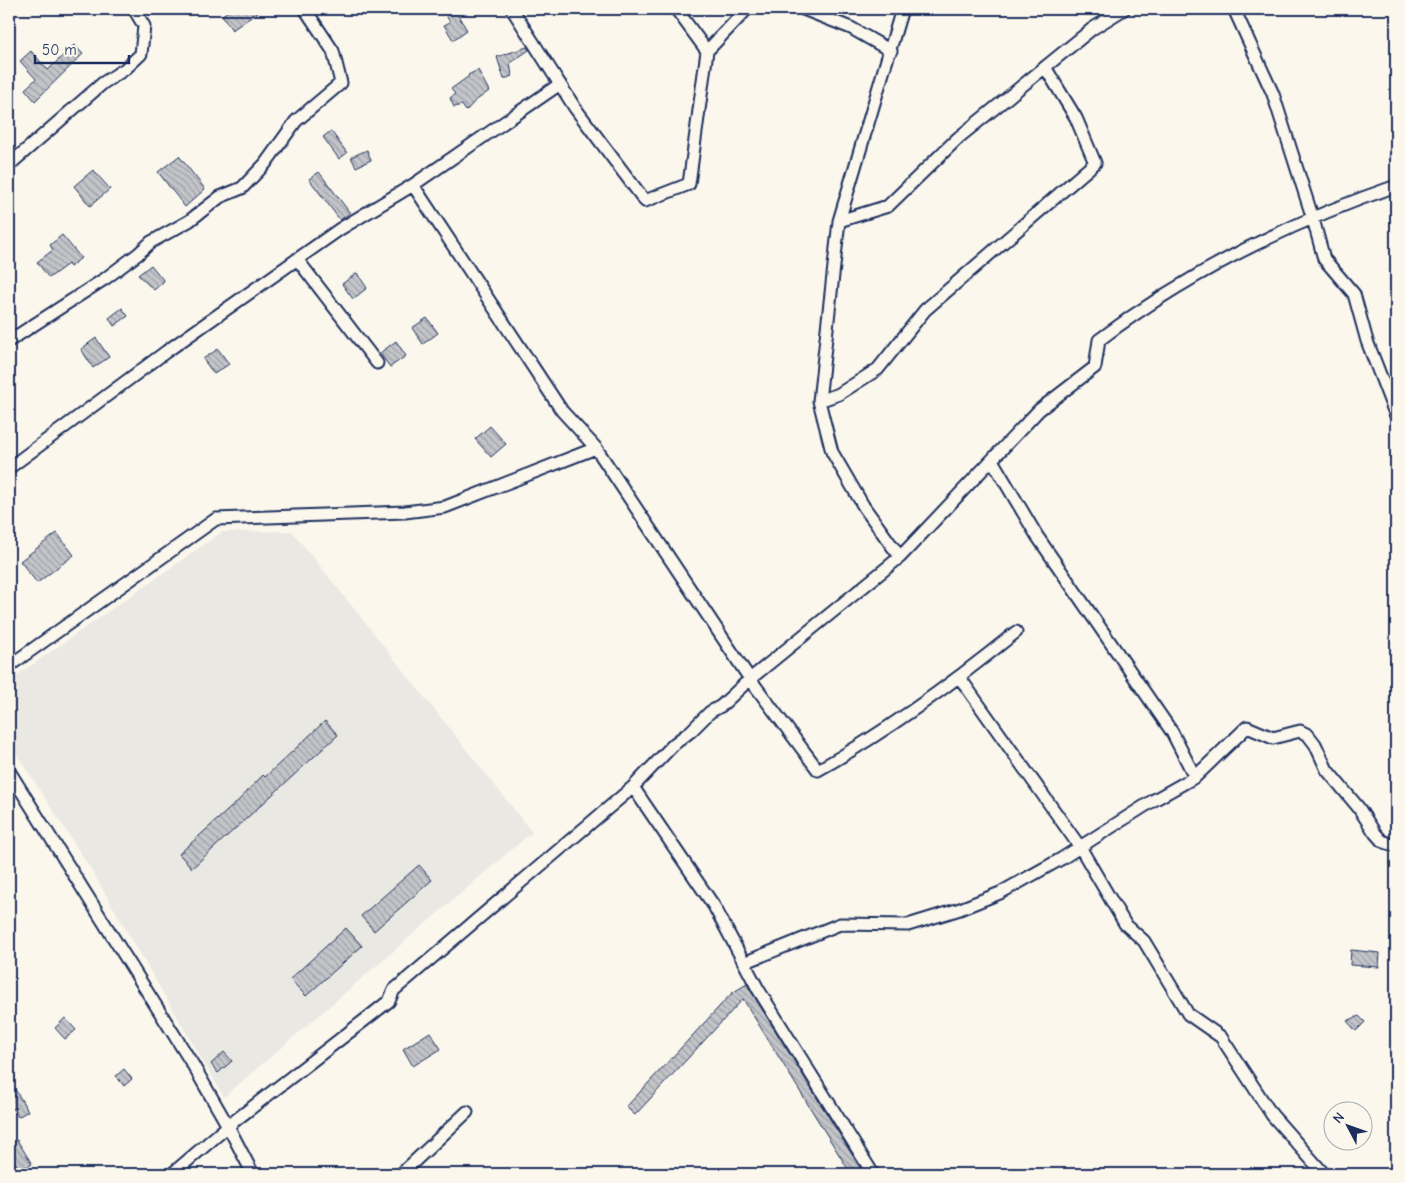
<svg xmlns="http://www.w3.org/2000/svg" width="1405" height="1183" font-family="'Comic Neue',sans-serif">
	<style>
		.built { fill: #eae8e2 }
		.building { fill: url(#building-back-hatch); stroke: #1b2f5e }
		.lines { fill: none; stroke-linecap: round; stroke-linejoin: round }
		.minor-casing { stroke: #1b2f5e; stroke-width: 15 }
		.minor { stroke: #fbf7ec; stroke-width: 11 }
	</style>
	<defs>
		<pattern id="building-back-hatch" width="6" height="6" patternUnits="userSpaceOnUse" patternTransform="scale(1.25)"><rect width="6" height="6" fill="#c3c5c9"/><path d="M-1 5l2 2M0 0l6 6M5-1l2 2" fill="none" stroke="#9ea0a6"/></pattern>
	</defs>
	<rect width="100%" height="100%" fill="#fbf7ec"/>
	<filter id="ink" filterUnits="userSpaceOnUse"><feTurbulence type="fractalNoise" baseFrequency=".02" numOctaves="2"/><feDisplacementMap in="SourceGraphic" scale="10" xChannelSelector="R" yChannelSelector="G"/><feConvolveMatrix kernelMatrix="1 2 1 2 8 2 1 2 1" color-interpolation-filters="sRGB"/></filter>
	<g filter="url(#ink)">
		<path class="built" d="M 292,531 L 532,832 L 224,1097 L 92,871 L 9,742 L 9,681 L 222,532 Z"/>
		<path class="building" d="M 232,9 L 263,9 L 232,30 L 222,15 Z
			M 442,9 L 454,9 L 467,30 L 453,40 L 444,25 L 450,22 Z
			M 74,45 L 83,54 L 35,101 L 25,89 L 36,79 L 20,61 L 31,51 L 48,70 Z
			M 527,47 L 529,50 L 510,63 L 512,76 L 504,79 L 497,57 Z
			M 478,70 L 489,91 L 474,102 L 466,111 L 462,105 L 454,107 L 450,98 L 455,94 L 451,89 L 469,76 L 468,75 Z
			M 331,131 L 347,153 L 339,159 L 323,137 Z
			M 367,150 L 371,160 L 356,167 L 351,157 Z
			M 179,156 L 205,189 L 185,207 L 158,172 Z
			M 93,170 L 110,189 L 90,206 L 74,186 Z
			M 319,172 L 350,213 L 340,220 L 309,179 Z
			M 62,235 L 81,258 L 70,267 L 68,264 L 49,278 L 37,262 L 53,250 L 50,245 Z
			M 151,265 L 164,281 L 154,290 L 138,275 Z
			M 357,273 L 367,288 L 353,299 L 342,284 Z
			M 122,308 L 128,316 L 114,326 L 109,318 Z
			M 427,318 L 438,333 L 423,344 L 412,328 Z
			M 96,338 L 109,357 L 93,368 L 81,349 Z
			M 396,341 L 406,356 L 390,367 L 380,353 Z
			M 218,349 L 229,364 L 214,374 L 203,359 Z
			M 490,426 L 506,444 L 491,457 L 475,439 Z
			M 57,533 L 74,555 L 37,583 L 20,561 Z
			M 325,721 L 338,735 L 192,868 L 179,854 L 237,802 L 263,775 L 265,777 Z
			M 419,865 L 432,880 L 374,931 L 361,916 Z
			M 346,928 L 362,946 L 306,996 L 290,979 Z
			M 1351,950 L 1380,953 L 1379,967 L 1350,965 Z
			M 747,984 L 752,993 L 864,1174 L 851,1174 L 743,999 L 635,1115 L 626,1107 L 732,993 Z
			M 1359,1016 L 1365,1022 L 1356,1031 L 1347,1021 Z
			M 65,1018 L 76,1030 L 65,1039 L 55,1028 Z
			M 430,1032 L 441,1049 L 413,1066 L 403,1049 Z
			M 224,1052 L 232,1061 L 218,1073 L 211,1064 Z
			M 124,1069 L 132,1079 L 124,1086 L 116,1076 Z
			M 9,1079 L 28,1111 L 18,1117 L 9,1102 Z
			M 17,1140 L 32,1164 L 20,1171 L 9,1153 L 9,1145 Z"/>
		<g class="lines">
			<g class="minor-casing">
				<path id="minor" d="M 512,9 L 575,108 L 645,201 L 689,184 L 707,51 L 676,9
					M 803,9 L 851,28 L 891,51
					M 1234,9 L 1273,94 L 1313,219 L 1324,259 L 1354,294 L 1367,341 L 1396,416
					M 707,51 L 747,9
					M 9,165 L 103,83 L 125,69 L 141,54 L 144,26 L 134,9
					M 413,185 L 562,411 L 596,448 L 750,679 L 818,770 C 888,731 953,683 1016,632
					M 839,221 L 888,206 L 958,138 L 1092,29 L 1124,9
					M 297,259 L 377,363
					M 9,341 L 106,278 L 138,254 L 151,242 L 189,221 L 220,197 L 242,188 L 265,164 L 296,121 L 341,83 L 333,51 L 305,9
					M 819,401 L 839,394 L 878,369 L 925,310 L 1095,163 L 1076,118 L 1045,67
					M 9,468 L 167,351 L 340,229 L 413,185 L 560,84
					M 900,557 L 864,507 L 832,452 L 819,401 L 839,221 L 902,9
					M 9,666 L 216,519 L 405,512 L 445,507 L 596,448
					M 960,678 L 1080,847 L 1125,924 L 1144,941 L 1188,1014 L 1221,1037 L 1272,1115 L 1324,1174
					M 9,771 L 193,1065 L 228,1126 L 172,1174
					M 1195,777 L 1247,727 L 1273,738 L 1300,731 L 1308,735 L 1315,744 L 1327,770 L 1358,807 L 1375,833 L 1382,841 L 1396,846
					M 633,787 L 714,906 L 758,989 L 873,1174
					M 746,962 L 840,924 L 908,925 L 960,909 L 1000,893 L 1061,859 L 1154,800 L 1195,777 L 1172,732 L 1037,536 L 992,460
					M 253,1174 L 228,1126 L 370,1016 L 389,1001 L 394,990 L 633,787 L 674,744 L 691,731 L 710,712 L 721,706 L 750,679 L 900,557 L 1039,410 L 1095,367 L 1099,340 C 1188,273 1291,222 1396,186
					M 401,1174 L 467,1112"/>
			</g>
			<use href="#minor" class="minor"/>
		</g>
	</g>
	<rect width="1405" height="1183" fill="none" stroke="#fbf7ec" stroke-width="30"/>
	<rect x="15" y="15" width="1375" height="1153" fill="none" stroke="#1b2f5e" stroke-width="2" filter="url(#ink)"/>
	<g transform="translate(1348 1126) rotate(311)"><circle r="24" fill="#fbf7ec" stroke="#a1a7b3"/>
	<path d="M0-4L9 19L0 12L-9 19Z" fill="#1b2f5e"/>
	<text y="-8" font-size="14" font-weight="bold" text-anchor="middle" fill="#1b2f5e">N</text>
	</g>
	<path d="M35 55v8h94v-8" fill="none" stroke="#1b2f5e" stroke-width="2.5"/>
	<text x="42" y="55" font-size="15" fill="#1b2f5e" stroke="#fbf7ec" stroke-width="4" paint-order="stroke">50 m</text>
</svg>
